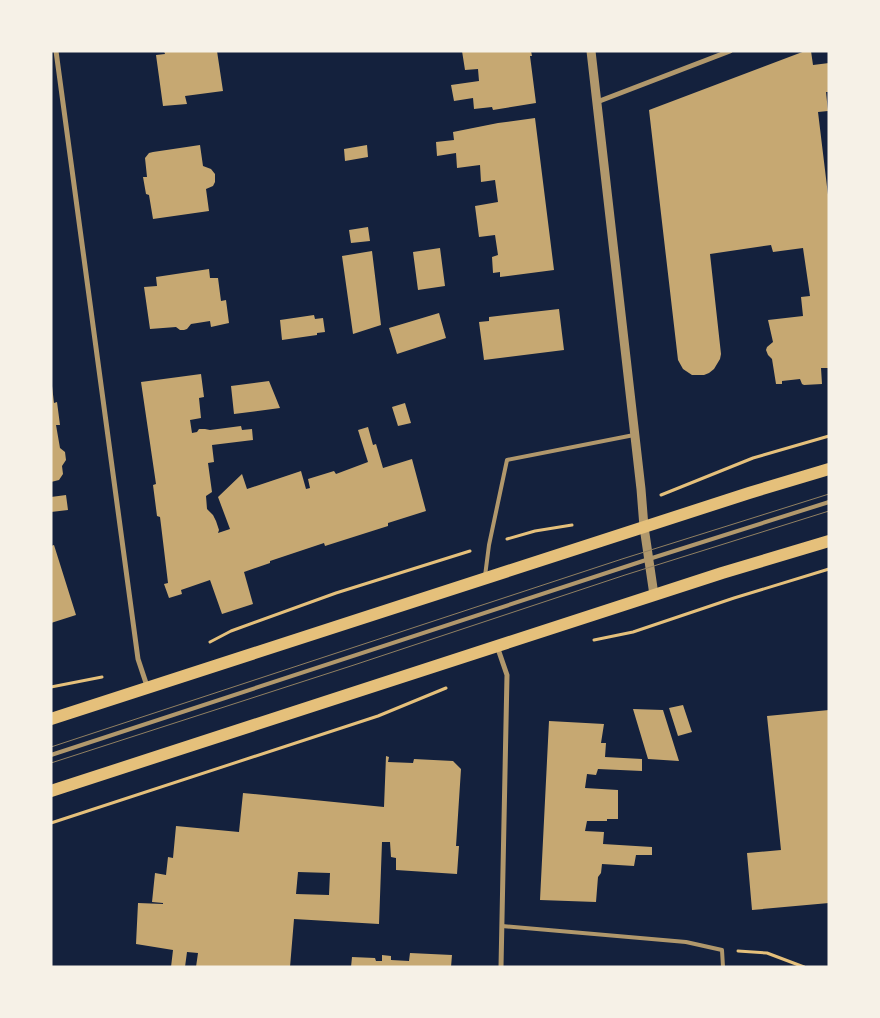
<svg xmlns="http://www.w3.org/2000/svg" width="880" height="1018" font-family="Inter,sans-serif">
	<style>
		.building { fill: #c6a872; fill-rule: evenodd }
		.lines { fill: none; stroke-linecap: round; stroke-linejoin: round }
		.path { stroke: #e5c07b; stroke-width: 3 }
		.service { stroke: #b1986c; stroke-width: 4 }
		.minor { stroke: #b1986c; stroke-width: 5 }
		.tertiary { stroke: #b1986c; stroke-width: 9 }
		.primary { stroke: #e5c07b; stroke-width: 12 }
		.tram { stroke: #918062; stroke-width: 1 }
	</style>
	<rect width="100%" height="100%" fill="#14213d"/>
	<path class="building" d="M 164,51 L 217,51 L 223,91 L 185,96 L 187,104 L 163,106 L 156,55 L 165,54 Z
		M 462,51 L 531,51 L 532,56 L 530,56 L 536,103 L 493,110 L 492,107 L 474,109 L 473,98 L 454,101 L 451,85 L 479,81 L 478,69 L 465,70 Z
		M 805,51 L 811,51 L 813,65 L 829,63 L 829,92 L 826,92 L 828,111 L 818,112 L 829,203 L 829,368 L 821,368 L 822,384 L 804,385 L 802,384 L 800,379 L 782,381 L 782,384 L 776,384 L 772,359 L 768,355 L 766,350 L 767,347 L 773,342 L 768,320 L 803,316 L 801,297 L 810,296 L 803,248 L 773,252 L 771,245 L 710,254 L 721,354 L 720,359 L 714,369 L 709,373 L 704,375 L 692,375 L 683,369 L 678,360 L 649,110 Z
		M 535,118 L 554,270 L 500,277 L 500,272 L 493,273 L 492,257 L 498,255 L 495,235 L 479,237 L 475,206 L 498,202 L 495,180 L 481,182 L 480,165 L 457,168 L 456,153 L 437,156 L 436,142 L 454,140 L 453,132 L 498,123 Z
		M 200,145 L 203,166 L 211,169 L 215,174 L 215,182 L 213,186 L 206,189 L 209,211 L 153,219 L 149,195 L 146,194 L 143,177 L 147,177 L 145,158 L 149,153 L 153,152 Z
		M 367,145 L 368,157 L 345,161 L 344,149 Z
		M 368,227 L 370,241 L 351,243 L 349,230 Z
		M 440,248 L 445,286 L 418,290 L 413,252 Z
		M 372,251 L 381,325 L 353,334 L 342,256 Z
		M 209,269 L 210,278 L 218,278 L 221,301 L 226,300 L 229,323 L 211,327 L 210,321 L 191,324 L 187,329 L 184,330 L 180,330 L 176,327 L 150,329 L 144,287 L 157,286 L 156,277 Z
		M 559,309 L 564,350 L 484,360 L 479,322 L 489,321 L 489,317 Z
		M 439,313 L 446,338 L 397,354 L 389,328 Z
		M 314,315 L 315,319 L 323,318 L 325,332 L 317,333 L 317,335 L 282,340 L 280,320 Z
		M 201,374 L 204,397 L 199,398 L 201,418 L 190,420 L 192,433 L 197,432 L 199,429 L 205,429 L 210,430 L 241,426 L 242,430 L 252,429 L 253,440 L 212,445 L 214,462 L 208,463 L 212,492 L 206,496 L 207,509 L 213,515 L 216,521 L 219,530 L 218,533 L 230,529 L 218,497 L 242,474 L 247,489 L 301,471 L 306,489 L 310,488 L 308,479 L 334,471 L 336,474 L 368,462 L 358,430 L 368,427 L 373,445 L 376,444 L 383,468 L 412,459 L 426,511 L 388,523 L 388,526 L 325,546 L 324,543 L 270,561 L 270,563 L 244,572 L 253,604 L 222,614 L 210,580 L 181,590 L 182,594 L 169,598 L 164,584 L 168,583 L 161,525 L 160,517 L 157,516 L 153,485 L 156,484 L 141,382 Z
		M 269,381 L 280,408 L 234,414 L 231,386 Z
		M 51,386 L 52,386 L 54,403 L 57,402 L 60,425 L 56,425 L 60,448 L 65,452 L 66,460 L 62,466 L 63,474 L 59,480 L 51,482 Z
		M 405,403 L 411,423 L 398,426 L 392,407 Z
		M 66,495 L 68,510 L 51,512 L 51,497 Z
		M 54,545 L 76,615 L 51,623 L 51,546 Z
		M 683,705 L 692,732 L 678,736 L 669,708 Z
		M 633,709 L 663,710 L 679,761 L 648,759 Z
		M 829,710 L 829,903 L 752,910 L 747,853 L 781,850 L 767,716 Z
		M 549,721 L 604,724 L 601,743 L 606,743 L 605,757 L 642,759 L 642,771 L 598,769 L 596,775 L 587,774 L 585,788 L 618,790 L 618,819 L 607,819 L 607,821 L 587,821 L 585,831 L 604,832 L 603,844 L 652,847 L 652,855 L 636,855 L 634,866 L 602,864 L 601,873 L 598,877 L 596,902 L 540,900 Z
		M 386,756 L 389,757 L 388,762 L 413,763 L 414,759 L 453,761 L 461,769 L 456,846 L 459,846 L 457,874 L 396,870 L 396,858 L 391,857 L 390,842 L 382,842 L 379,924 L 294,919 L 290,967 L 196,967 L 198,953 L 187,952 L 185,967 L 171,967 L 173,950 L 136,944 L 138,903 L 163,904 L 163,903 L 152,902 L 155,873 L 166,875 L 168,857 L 173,858 L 176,826 L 239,832 L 243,793 L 384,807 ZM 298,872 L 330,873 L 329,895 L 296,894 Z
		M 410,953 L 452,955 L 451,967 L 351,967 L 352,957 L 375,958 L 376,961 L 382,961 L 382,955 L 391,956 L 391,960 L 409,961 Z"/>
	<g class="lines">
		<path class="path" d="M 661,495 L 753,458 L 829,436
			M 507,539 L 535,531 L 572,525
			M 594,640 L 633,632 L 734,598 L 829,569
			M 210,642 L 231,631 L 336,593 L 470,551
			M 51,687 L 102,677
			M 51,823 L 378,716 L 446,688
			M 738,951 L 767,953 L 804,967"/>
		<path class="service" d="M 485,576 L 489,545 L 507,460 L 634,435
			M 51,755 L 649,559 L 829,502
			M 502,926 L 686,942 L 722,950 L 723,967"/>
		<path class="minor" d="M 56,51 L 138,659 L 147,686
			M 597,102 L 730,51
			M 497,646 L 507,675 L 501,967"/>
		<path class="tertiary" d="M 591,51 L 641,489 L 644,527 L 654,595"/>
		<path class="primary" d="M 51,719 L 749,493 L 829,469
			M 51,791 L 722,573 L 829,541"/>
		<path class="tram" d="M 51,747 L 622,559 L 829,494
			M 51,763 L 354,665 L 625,575 L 829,511"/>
	</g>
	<rect width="880" height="1018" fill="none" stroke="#f6f1e7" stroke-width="105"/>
</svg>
